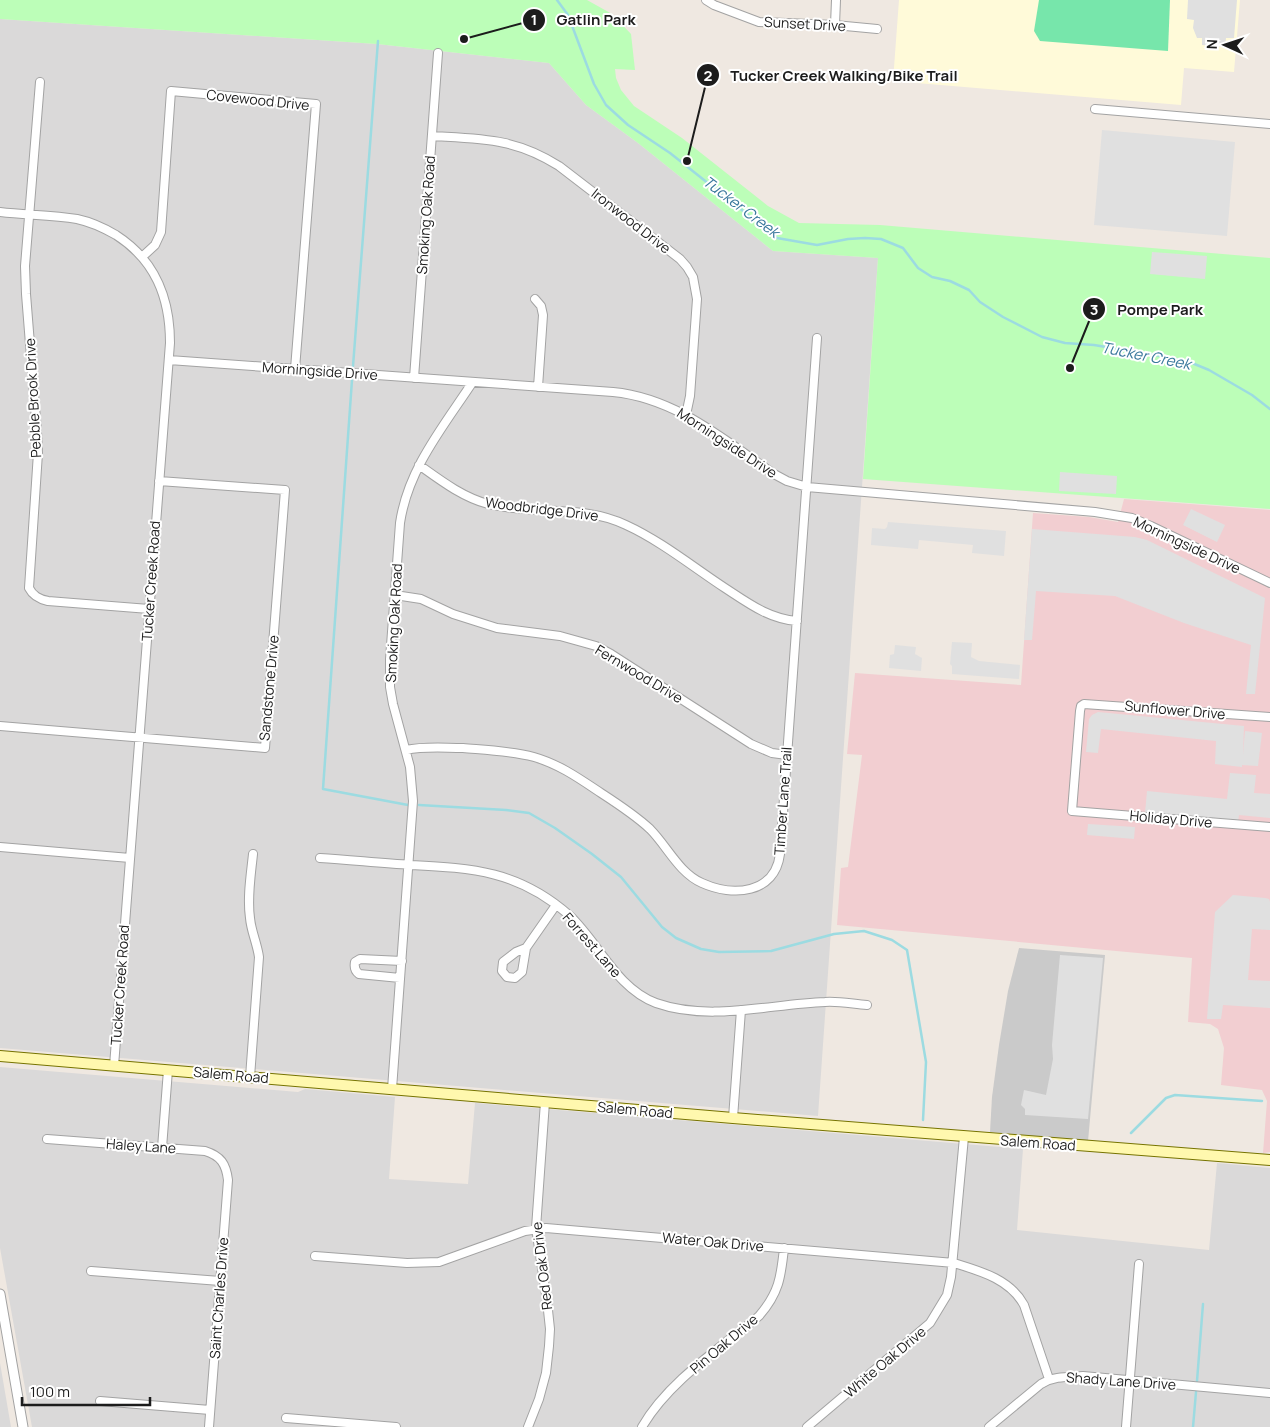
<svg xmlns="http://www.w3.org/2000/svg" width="1270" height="1427" font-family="Manrope,sans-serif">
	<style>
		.residential { fill: #dad9d9 }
		.commercial { fill: #f2ced1 }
		.education { fill: #fffad9 }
		.religious { fill: #cacaca }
		.park { fill: #bcfeb8 }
		.pitch { fill: #77e6ab }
		.parking { fill: #e0e0e0 }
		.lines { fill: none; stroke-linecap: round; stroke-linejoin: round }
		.stream { stroke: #9cdbe1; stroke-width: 2.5 }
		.minor-casing { stroke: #a3a3a3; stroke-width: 10 }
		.tertiary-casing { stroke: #a3a3a3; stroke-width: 11 }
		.secondary-casing { stroke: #767300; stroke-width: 12 }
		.minor { stroke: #fff; stroke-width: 8 }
		.tertiary { stroke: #fff; stroke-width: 9 }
		.secondary { stroke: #fff8ae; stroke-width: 10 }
		.labels { text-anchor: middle; stroke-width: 4; stroke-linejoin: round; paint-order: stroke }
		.street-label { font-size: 14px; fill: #1c1c1c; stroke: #fff }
		.water-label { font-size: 15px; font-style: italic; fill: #3a789c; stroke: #fff }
		.leader { fill: none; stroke: #1c1c1c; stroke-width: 2 }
		.callout-dot { fill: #1c1c1c; stroke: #fff; stroke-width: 2 }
		.mark-label { font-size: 15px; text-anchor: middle; font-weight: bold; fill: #fff }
		.callout-label { font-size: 15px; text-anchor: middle; font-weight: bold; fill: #1c1c1c; stroke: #fff; stroke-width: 4; stroke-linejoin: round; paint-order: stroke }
	</style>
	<rect width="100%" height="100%" fill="#efe8e1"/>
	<path class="residential" d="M 0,19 L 377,44 L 549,63 L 586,105 L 638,143 L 773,251 L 878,258 L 818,1116 L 0,1048 Z
		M 0,1067 L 298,1092 L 305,1089 L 395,1097 L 389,1179 L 468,1184 L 475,1103 L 1023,1149 L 1017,1230 L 1209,1250 L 1217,1163 L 1270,1168 L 1270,1427 L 32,1427 L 0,1248 Z
		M 0,1363 L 11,1427 L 0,1427 Z"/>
	<path class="commercial" d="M 1124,499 L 1270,510 L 1270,1152 L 1263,1153 L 1267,1101 L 1262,1090 L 1221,1085 L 1224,1048 L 1218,1029 L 1210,1024 L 1188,1022 L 1192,958 L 837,925 L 841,868 L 848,867 L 862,755 L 847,754 L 855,673 L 1021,685 L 1033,513 L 1089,517 L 1118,522 Z"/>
	<path class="education" d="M 899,0 L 1240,0 L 1234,72 L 1184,68 L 1181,105 L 893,81 Z"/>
	<path class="religious" d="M 1019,948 L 1105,955 L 1088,1141 L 990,1132 L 992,1097 L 999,1045 L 1008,991 Z"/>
	<path class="park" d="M 0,0 L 587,0 L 612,14 L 631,34 L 635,70 L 615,69 L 616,78 L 621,90 L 634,106 L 682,138 L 768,206 L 799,223 L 880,225 L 1270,258 L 1270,509 L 863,479 L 878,258 L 773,251 L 638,143 L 586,105 L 549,63 L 377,44 L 0,19 Z"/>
	<path class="pitch" d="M 1039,0 L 1170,0 L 1168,51 L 1040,41 L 1034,31 Z"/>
	<path class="parking" d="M 1188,0 L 1237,0 L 1234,38 L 1226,38 L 1225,47 L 1202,45 L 1202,38 L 1197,38 L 1193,28 L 1194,20 L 1187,19 Z
		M 1102,130 L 1235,142 L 1227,236 L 1094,225 Z
		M 1152,252 L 1207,256 L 1205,279 L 1150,274 Z
		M 1060,472 L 1117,476 L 1116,494 L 1059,491 Z
		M 1191,509 L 1225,525 L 1217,542 L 1183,525 Z
		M 888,522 L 1006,531 L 1004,556 L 972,553 L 973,545 L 919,540 L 918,549 L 871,545 L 872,528 L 885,529 L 887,527 Z
		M 1032,529 L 1135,537 L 1147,540 L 1265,598 L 1255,694 L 1246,694 L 1251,645 L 1184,623 L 1115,596 L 1036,591 L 1032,640 L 1024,640 Z
		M 952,642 L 972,643 L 971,657 L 979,661 L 1020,665 L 1019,679 L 952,674 L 952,666 L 950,664 Z
		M 895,645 L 916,647 L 915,654 L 922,658 L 921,671 L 889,668 L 890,655 L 894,654 Z
		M 1098,712 L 1244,726 L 1243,755 L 1245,731 L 1262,733 L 1258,766 L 1242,765 L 1242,767 L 1215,764 L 1216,741 L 1101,729 L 1098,753 L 1086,752 L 1089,719 L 1092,715 Z
		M 1230,773 L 1256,775 L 1254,793 L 1270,794 L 1270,818 L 1239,815 L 1238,822 L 1145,813 L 1147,791 L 1227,799 Z
		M 1088,824 L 1135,827 L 1134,839 L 1087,835 Z
		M 1233,895 L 1265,898 L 1269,899 L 1270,902 L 1270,930 L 1252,929 L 1248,980 L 1270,981 L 1270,1008 L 1223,1005 L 1221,1019 L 1207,1019 L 1215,912 Z
		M 1060,955 L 1103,958 L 1088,1119 L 1025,1115 L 1025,1109 L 1021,1105 L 1024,1090 L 1046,1095 L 1053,1059 L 1052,1045 Z"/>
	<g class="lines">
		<path class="stream" d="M 557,0 L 568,15 L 594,84 L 606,105 L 628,125 L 670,153 L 777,238 L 817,245 L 848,239 L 865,238 L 881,239 L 903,248 L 918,268 L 932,277 L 950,281 L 969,290 L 980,302 L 1003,317 L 1042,337 L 1065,343 L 1094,345 L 1167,357 L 1192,363 L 1209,370 L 1252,395 L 1270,409
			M 353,366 L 378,41
			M 352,380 L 323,789 L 408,805
			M 419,805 L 506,810 L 529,813 L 555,828 L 592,854 L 621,877 L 662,927 L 676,938 L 701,949 L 719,952 L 771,951 L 834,934 L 864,931 L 892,940 L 907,950 L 926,1062 L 923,1120
			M 1131,1133 L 1166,1098 L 1175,1095 L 1262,1101
			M 1197,1381 L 1203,1304
			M 1193,1427 L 1196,1392"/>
		<g class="minor-casing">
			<path id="minor" d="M 706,0 L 714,5 L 759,22 L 835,25 L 877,29
				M 835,25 L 836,0
				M 40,82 L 25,266 L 26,294 L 37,432 L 38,453 L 29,588 C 33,596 39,599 48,601 L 149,609
				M 1095,109 L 1270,124
				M 432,136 C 482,139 515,138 559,166 L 680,259 L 687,267 L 693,277 L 697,299 L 690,396 L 686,415
				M 0,212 C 25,215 52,215 77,219 C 91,222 104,228 116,235 C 155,260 170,297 170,343 L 114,1066
				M 142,257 L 155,245 L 161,232 L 171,91 L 316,104 L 295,369
				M 535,299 L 541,306 L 543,315 L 538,387
				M 169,360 L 613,392 C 676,398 724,440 774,474 L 787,481 L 807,487 L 1095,512 L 1132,518 L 1151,526 L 1270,583
				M 414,378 L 438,53
				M 419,465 C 440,480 462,497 488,504 C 534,515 582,504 626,525 C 661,541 693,567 725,588 C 748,603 769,619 797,621
				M 395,595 L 421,599 L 453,614 L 497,628 L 560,636 L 596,646 L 611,654 L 751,744 L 772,753 L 787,755
				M 1270,717 L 1084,704 L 1081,706 L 1080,711 L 1072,811 L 1270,827
				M 0,726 L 265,748 L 285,490 L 159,481
				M 406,750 C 425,746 443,748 463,748 C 486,750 511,751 534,757 C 559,764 580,779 601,793 C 618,804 635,815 650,829 C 667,846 679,873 702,883 C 733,897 775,894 780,854 L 817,338
				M 0,847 L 130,858
				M 320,858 C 350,860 380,863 411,865 C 473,868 519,871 569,915 C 599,943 616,988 656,1003 C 710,1022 770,1004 825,1002 C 839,1001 853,1004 867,1005
				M 526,948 L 522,972 L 515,978 L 507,977 L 502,971 L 503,962 L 516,952 L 526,948 L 556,905
				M 400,978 L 359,974 C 355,971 354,967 355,962 L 360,959 L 402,961
				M 250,1077 L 259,957 C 257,943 251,931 250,918 C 247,897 251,874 253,854
				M 392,1089 L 413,801 L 410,767 L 393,704 L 390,687 L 390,659 L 400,523 C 408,469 443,427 472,383
				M 733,1118 L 741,1010
				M 47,1139 L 205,1151 C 221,1156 226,1164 228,1180 L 209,1427
				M 162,1148 L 168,1070
				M 315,1256 L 407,1263 L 439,1262 L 525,1231 L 546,1228 L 954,1263 C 980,1271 1010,1279 1024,1305 L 1049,1379
				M 91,1271 L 220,1281
				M 100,1401 L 210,1410
				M 286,1418 L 396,1427
				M 528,1427 L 539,1399 L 546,1373 L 549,1346 L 550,1329 L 547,1301 L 536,1228 L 545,1102
				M 642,1427 C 668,1382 719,1349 759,1316 C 779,1293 781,1277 784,1248
				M 807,1427 L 930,1323 L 947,1295 L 951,1277 L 964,1137
				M 989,1427 L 1041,1384 C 1054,1376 1068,1377 1083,1376 L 1270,1393
				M 1126,1427 L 1139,1264"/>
		</g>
		<g class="tertiary-casing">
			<path id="tertiary" d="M 0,1294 L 23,1427"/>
		</g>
		<g class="secondary-casing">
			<path id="secondary" d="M 0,1056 L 733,1118 L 1270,1160"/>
		</g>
		<use href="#minor" class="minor"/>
		<use href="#tertiary" class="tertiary"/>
		<use href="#secondary" class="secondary"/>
	</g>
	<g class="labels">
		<g class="street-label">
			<text transform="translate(805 24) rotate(3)" y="5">Sunset Drive</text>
			<text transform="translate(258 100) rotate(6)" y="5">Covewood Drive</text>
			<text transform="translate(426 215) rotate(-86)" y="5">Smoking Oak Road</text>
			<text transform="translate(631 221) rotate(38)" y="5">Ironwood Drive</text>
			<text transform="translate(320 371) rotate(4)" y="5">Morningside Drive</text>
			<text transform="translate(33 398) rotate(-93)" y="5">Pebble Brook Drive</text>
			<text transform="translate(727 443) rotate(33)" y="5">Morningside Drive</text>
			<text transform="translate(542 509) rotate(7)" y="5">Woodbridge Drive</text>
			<text transform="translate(1187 545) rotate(25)" y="5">Morningside Drive</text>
			<text transform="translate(151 581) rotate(-86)" y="5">Tucker Creek Road</text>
			<text transform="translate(394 623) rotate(-87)" y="5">Smoking Oak Road</text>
			<text transform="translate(639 674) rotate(31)" y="5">Fernwood Drive</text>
			<text transform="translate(269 688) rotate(-85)" y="5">Sandstone Drive</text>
			<text transform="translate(1175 710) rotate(5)" y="5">Sunflower Drive</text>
			<text transform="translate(783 801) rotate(-86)" y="5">Timber Lane Trail</text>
			<text transform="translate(1171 819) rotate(5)" y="5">Holiday Drive</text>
			<text transform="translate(592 945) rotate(49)" y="5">Forrest Lane</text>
			<text transform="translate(120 985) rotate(-86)" y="5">Tucker Creek Road</text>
			<text transform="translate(231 1075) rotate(5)" y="5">Salem Road</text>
			<text transform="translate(635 1110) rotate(5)" y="5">Salem Road</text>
			<text transform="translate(1038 1143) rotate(4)" y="5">Salem Road</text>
			<text transform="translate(141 1146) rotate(4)" y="5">Haley Lane</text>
			<text transform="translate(713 1242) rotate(5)" y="5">Water Oak Drive</text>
			<text transform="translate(542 1266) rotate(-97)" y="5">Red Oak Drive</text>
			<text transform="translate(219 1298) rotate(-86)" y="5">Saint Charles Drive</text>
			<text transform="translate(724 1344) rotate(-40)" y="5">Pin Oak Drive</text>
			<text transform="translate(885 1362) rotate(-40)" y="5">White Oak Drive</text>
			<text transform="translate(1121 1381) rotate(4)" y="5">Shady Lane Drive</text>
		</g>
		<g class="water-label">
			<text transform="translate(741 207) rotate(37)" y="5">Tucker Creek</text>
			<text transform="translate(1146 356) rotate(11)" y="5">Tucker Creek</text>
		</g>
	</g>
	<path class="leader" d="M464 39L534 20M687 161L708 75M1070 368L1094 309"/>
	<g class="callout-dot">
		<circle cx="464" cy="39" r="5"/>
		<circle cx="687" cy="161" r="5"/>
		<circle cx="1070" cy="368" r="5"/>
		<circle cx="534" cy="20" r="12"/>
		<circle cx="708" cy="75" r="12"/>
		<circle cx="1094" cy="309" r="12"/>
	</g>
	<g class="mark-label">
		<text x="534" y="25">1</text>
		<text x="708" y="81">2</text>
		<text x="1094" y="315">3</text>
	</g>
	<g class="callout-label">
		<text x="596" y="25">Gatlin Park</text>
		<text x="844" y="81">Tucker Creek Walking/Bike Trail</text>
		<text x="1160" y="315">Pompe Park</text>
	</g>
	<g transform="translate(1225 45) rotate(273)" stroke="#ffffff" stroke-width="4" paint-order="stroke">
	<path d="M0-4L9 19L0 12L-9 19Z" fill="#1c1c1c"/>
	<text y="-8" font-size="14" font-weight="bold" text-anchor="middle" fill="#1c1c1c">N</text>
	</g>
	<path d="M22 1397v8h128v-8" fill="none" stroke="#1c1c1c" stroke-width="2.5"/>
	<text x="30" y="1397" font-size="15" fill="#1c1c1c" stroke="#ffffff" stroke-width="4" paint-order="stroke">100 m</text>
</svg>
